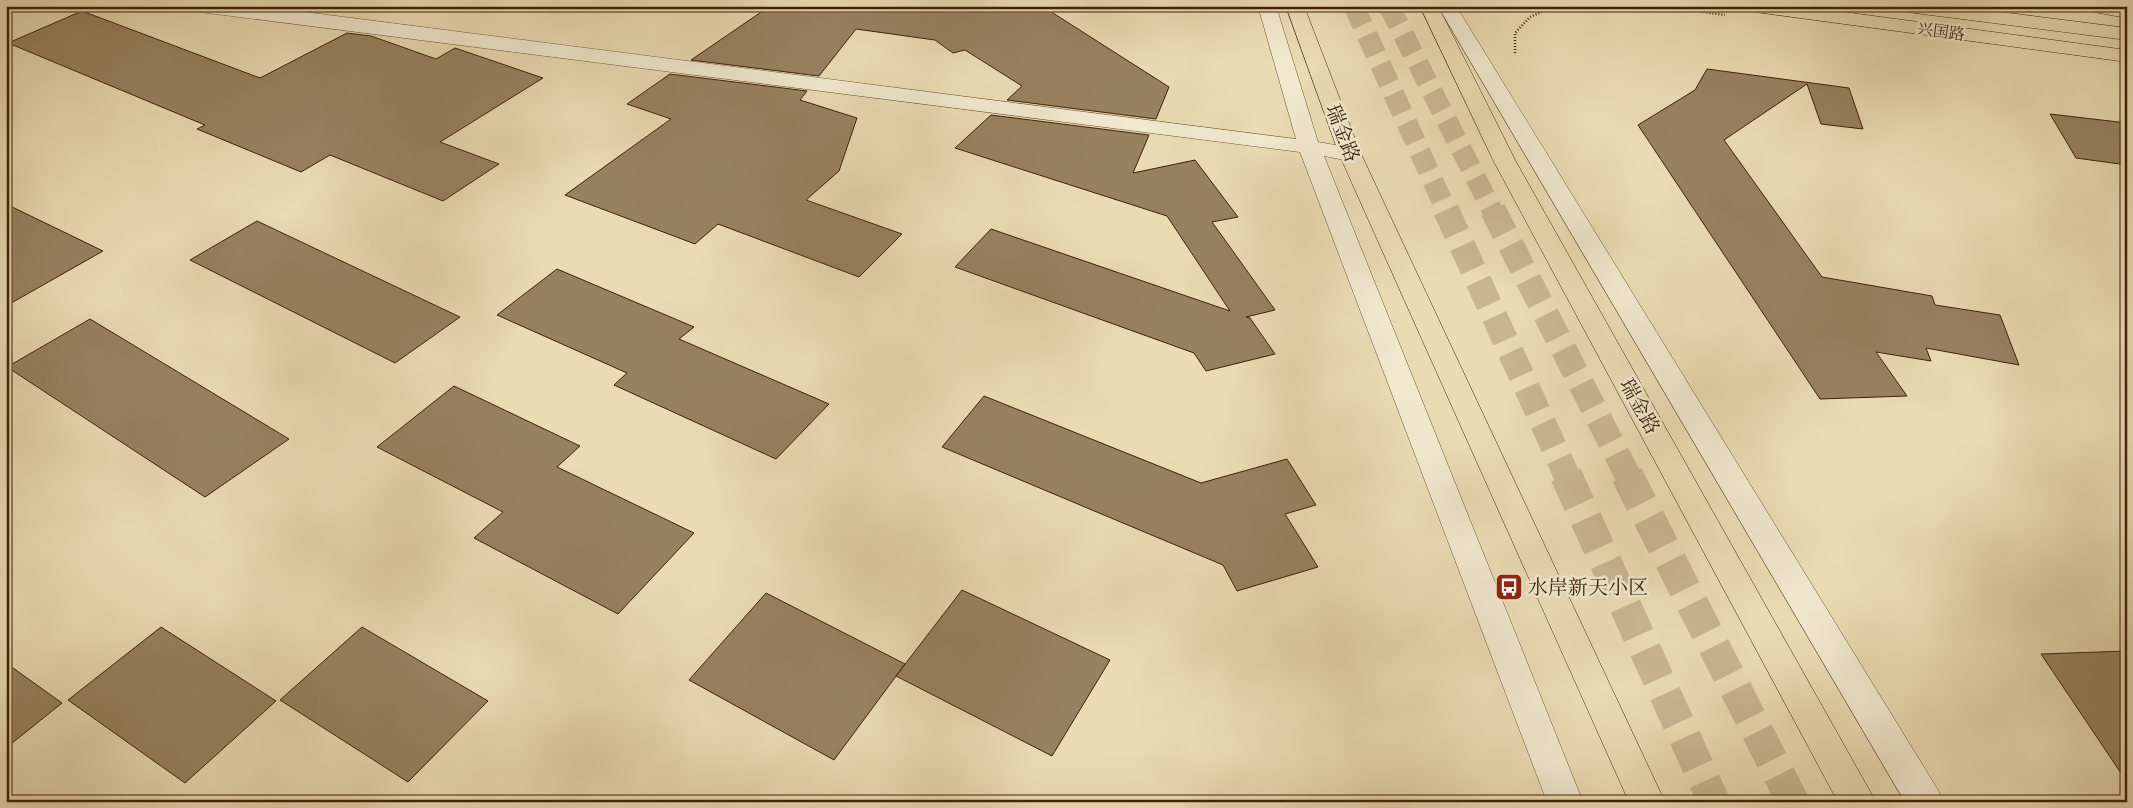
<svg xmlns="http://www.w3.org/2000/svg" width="2133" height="808" font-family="Vollkorn,'Noto Serif SC',serif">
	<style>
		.building { fill: #978260; stroke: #3e2107 }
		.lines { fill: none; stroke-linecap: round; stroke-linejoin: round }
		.major-tunnel-far2 { stroke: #c8b691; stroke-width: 21; stroke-dasharray: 21 11; stroke-linecap: butt }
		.major-tunnel-far1 { stroke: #c8b691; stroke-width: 26; stroke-dasharray: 26 13; stroke-linecap: butt }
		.major-tunnel { stroke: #c8b691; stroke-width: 32; stroke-dasharray: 32 16; stroke-linecap: butt }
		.minor-casing { stroke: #695032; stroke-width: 1 }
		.major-casing { stroke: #3e2107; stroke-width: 1 }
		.highway-casing { stroke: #3e2107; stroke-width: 1 }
		.path { stroke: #3e2107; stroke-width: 2.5; stroke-dasharray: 1 2; stroke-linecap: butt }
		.minor { fill: #f1e8ce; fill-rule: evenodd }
		.major { fill: #eadbb3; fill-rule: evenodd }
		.highway { fill: #eadbb3; fill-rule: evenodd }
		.labels { text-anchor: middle; stroke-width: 5; stroke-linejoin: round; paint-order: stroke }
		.far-street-label { font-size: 16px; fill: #3e2107; stroke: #f1e8ce }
		.street-label { font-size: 20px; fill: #3e2107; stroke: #f1e8ce }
		.poi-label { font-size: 20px; fill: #3e2107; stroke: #f1e8ce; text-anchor: start }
	</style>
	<rect width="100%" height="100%" fill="#eadbb3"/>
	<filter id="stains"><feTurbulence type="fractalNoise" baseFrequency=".004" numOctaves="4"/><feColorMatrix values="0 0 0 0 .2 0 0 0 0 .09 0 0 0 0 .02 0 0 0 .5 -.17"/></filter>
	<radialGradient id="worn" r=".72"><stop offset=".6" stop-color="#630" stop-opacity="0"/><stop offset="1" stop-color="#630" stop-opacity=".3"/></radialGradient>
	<path class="building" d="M 770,6 L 1042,6 L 1169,87 L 1156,119 L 1007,100 L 1022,86 L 965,50 L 953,53 L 935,40 L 856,29 L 819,76 L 691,60 Z
		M 82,11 L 260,78 L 347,33 L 371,36 L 436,59 L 455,48 L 543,78 L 440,142 L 499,164 L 443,201 L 330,155 L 301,172 L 197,129 L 205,125 L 8,43 Z
		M 1707,69 L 1849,88 L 1863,129 L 1821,124 L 1807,84 L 1724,140 L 1822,277 L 1932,296 L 1935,305 L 2000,315 L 2019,365 L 1926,348 L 1931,361 L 1876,352 L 1907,396 L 1820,399 L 1638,125 L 1695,90 Z
		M 670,74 L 807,91 L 800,100 L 857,118 L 839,171 L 806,200 L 902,234 L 859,277 L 718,224 L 695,244 L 565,195 L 671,119 L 627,104 Z
		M 2050,114 L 2127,123 L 2127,165 L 2076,158 Z
		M 991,115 L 1149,135 L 1133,173 L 1195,160 L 1238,217 L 1212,222 L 1275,310 L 1246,317 L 1250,318 L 1275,354 L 1206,371 L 1194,353 L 955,267 L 991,229 L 1230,311 L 1167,216 L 955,148 Z
		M 6,204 L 103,251 L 6,306 Z
		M 257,221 L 460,317 L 395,363 L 190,260 Z
		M 557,269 L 694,327 L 679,339 L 829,404 L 776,459 L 614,385 L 627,373 L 497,315 Z
		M 90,319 L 289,439 L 205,497 L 7,367 Z
		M 454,386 L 580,446 L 557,467 L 694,533 L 618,614 L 474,538 L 503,512 L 377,447 Z
		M 984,396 L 1201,483 L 1287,459 L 1316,505 L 1285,514 L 1318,567 L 1237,591 L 1223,565 L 942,447 Z
		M 962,590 L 1110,660 L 1052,756 L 896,676 Z
		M 766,593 L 905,664 L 834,760 L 689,680 Z
		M 161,627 L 276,701 L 185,783 L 68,700 Z
		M 362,627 L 488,701 L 408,782 L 280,700 Z
		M 2127,651 L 2127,782 L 2041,654 Z
		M 6,663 L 62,703 L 6,748 Z"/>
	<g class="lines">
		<path class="major-tunnel-far2" d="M 1354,6 L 1447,212
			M 1389,6 L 1493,212"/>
		<path class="major-tunnel-far1" d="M 1446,210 L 1567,476
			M 1493,210 L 1628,476"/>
		<path class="major-tunnel" d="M 1566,475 L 1714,802
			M 1627,475 L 1793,802"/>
		<g class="minor-casing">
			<path id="minor" d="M 191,6 L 253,6 L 281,9 L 1296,139 L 1258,6 L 1276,6 L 1318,142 L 1358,149 L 1361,154 L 1358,159 L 1350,161 L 1324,156 L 1583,802 L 1547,802 L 1300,152 L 200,12 L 193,10 Z
				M 1438,6 L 1456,6 L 1938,790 L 1943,802 L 1905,802 Z"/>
		</g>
		<g class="major-casing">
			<path id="major" d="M 1286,6 L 1304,6 L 1361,154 L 1665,802 L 1629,802 L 1339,154 Z
				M 1420,6 L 1438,6 L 1515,160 L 1876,802 L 1838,802 L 1493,160 Z
				M 1746,6 L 1799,6 L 2127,50 L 2127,62 L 1755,12 L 1748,10 Z"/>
		</g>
		<g class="highway-casing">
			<path id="highway" d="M 1898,6 L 1953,6 L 2127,28 L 2127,40 L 1907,12 L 1900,10 Z
				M 2081,6 L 2127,6 L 2127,18 L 2083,10 Z"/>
		</g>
		<path class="path" d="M 1662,6 L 1725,15
			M 1515,53 L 1515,33 L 1530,17 L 1555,6"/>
		<use href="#minor" class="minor"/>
		<use href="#major" class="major"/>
		<use href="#highway" class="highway"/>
	</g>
	<defs>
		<g id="bus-square" transform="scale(1.4375)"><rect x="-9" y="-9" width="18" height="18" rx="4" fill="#8f2418" stroke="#f1e8ce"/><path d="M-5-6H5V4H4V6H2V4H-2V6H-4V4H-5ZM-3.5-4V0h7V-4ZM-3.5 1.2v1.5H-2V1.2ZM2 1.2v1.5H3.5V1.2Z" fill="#fff"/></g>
	</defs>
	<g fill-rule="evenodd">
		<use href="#bus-square" x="1509" y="587"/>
	</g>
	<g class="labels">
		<g class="far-street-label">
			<text transform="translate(1941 31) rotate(8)" y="6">兴国路</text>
		</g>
		<g class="street-label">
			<text transform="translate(1343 133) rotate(69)" y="7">瑞金路</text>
			<text transform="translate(1640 406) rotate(61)" y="7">瑞金路</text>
		</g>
		<g class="poi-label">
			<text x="1528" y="594">水岸新天小区</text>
		</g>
	</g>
	<rect width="2133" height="808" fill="none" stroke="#eadbb3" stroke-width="25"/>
	<rect x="8" y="8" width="2118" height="793" fill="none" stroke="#3e2107" stroke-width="2.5"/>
	<rect x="12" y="12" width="2108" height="783" fill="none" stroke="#3e2107"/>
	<rect width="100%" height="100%" filter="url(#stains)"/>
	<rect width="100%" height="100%" fill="url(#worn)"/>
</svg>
